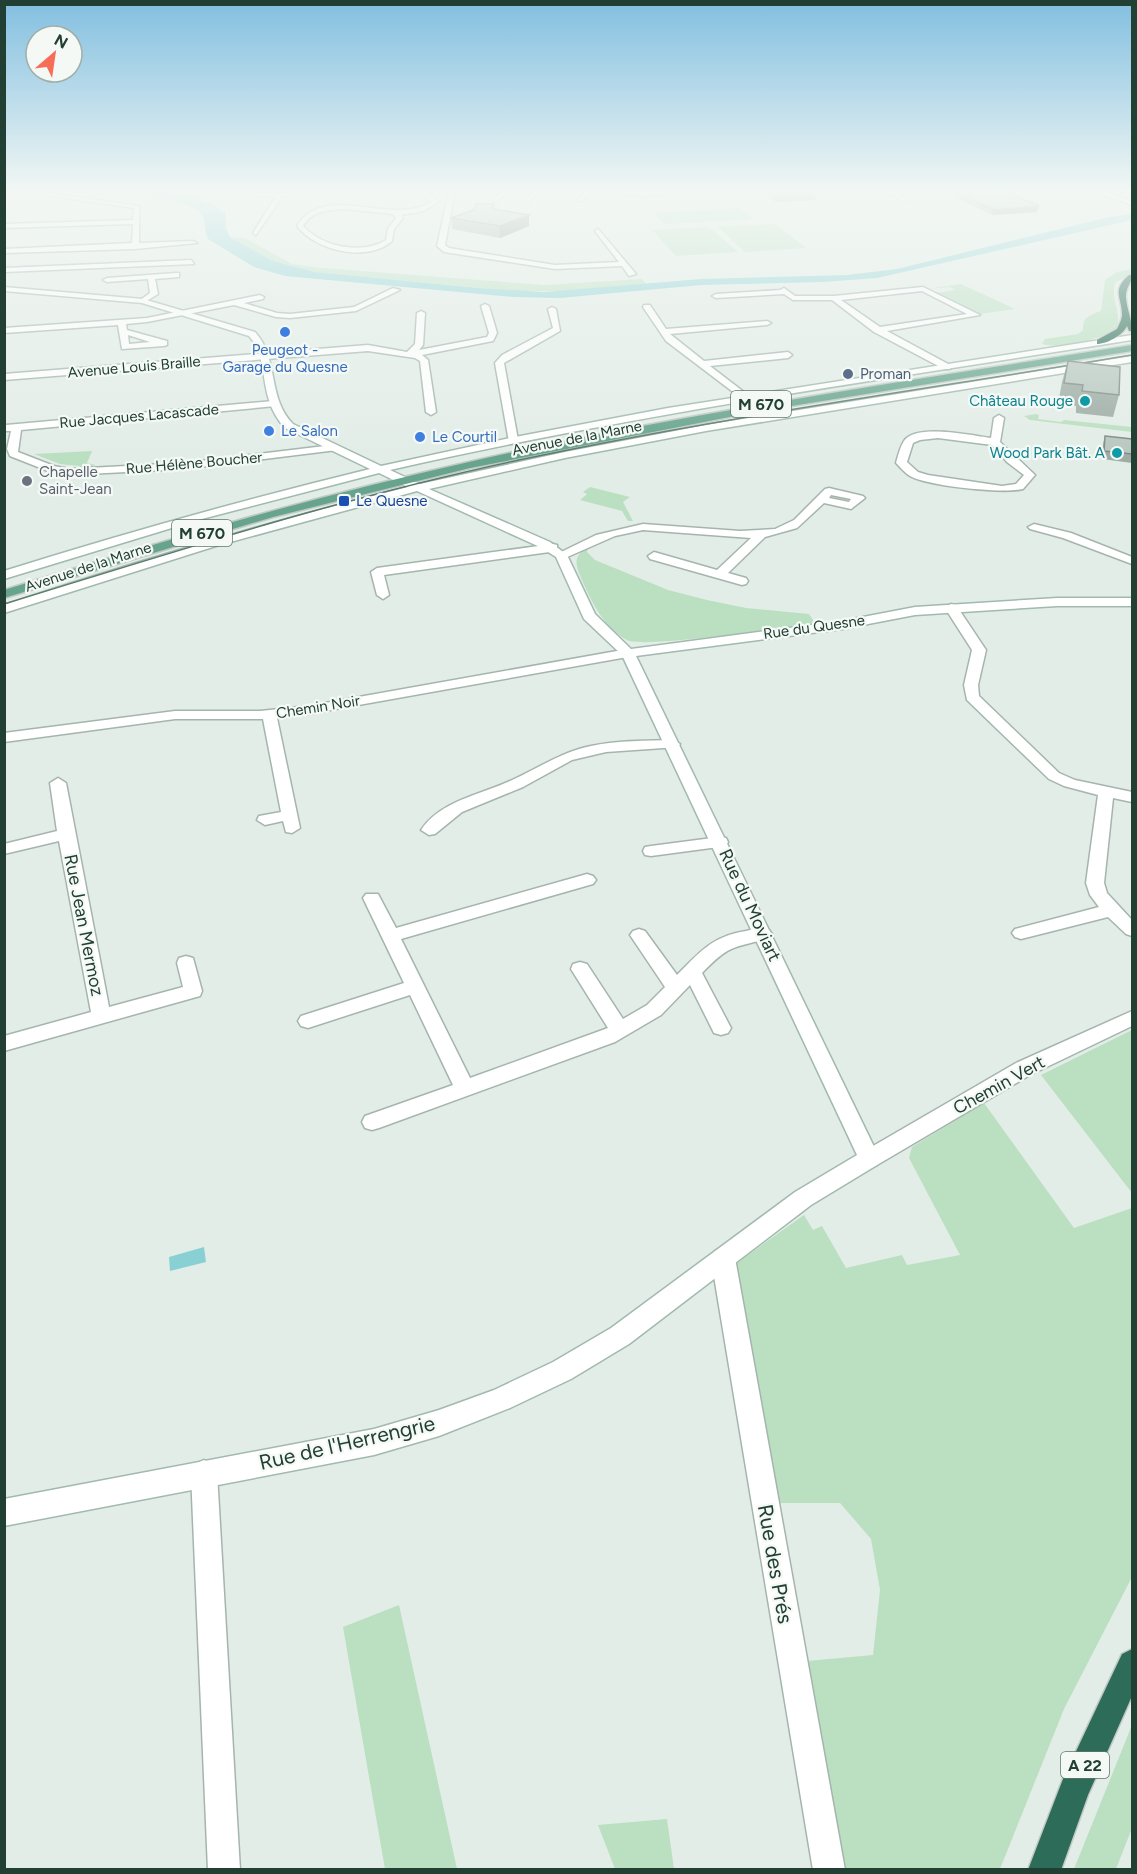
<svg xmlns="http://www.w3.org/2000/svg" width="1137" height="1874" font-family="Figtree,sans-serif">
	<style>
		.green { fill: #bbdfc1 }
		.water { fill: #89d0d4 }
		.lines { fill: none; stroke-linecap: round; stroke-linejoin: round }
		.street-casing { stroke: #a5b5ae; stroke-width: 3 }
		.secondary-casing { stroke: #a1b9ae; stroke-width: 3 }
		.primary-casing { stroke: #c1c9c6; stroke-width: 3 }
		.highway-casing { stroke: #c1c9c6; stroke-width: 3 }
		.street { fill: #fff; fill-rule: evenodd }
		.secondary { fill: #fff; fill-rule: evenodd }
		.primary { fill: #66a48d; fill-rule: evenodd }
		.highway { fill: #2d6c58; fill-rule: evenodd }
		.tram { stroke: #5c7b6f; stroke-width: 1.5 }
		.wall { fill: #9eaca5 }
		.shaded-wall { fill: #818c86 }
		.building { fill: #b8c8c0; stroke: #818c86; stroke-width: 1.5 }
		.shop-dot { fill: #3f7fe0; stroke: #f4f9f6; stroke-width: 2 }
		.service-dot { fill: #5c6f8a; stroke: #f4f9f6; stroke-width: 2 }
		.culture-dot { fill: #0f9aa8; stroke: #f4f9f6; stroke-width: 2 }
		.worship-dot { fill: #6b7280; stroke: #f4f9f6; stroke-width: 2 }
		.transit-dot { fill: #1a4fb4; stroke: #f4f9f6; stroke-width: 2 }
		.labels { text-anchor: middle; stroke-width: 4.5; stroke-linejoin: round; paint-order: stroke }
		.far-shop-label { font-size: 15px; fill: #366cbe; stroke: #f4f9f6; text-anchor: start }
		.far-street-label { font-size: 15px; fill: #223f34; stroke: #f4f9f6 }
		.far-service-label { font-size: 15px; fill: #4e5e75; stroke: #f4f9f6; text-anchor: start }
		.far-culture-label { font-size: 15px; fill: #0d838f; stroke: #f4f9f6; text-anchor: end }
		.far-worship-label { font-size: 15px; fill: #5b616d; stroke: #f4f9f6; text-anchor: start }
		.far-transit-label { font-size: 15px; fill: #164399; stroke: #f4f9f6; text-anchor: start }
		.shield { fill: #f4f9f6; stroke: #61776e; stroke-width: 1.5 }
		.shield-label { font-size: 16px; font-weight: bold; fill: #223f34 }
		.street-label { font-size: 18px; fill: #223f34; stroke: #f4f9f6 }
		.near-street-label { font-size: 21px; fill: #223f34; stroke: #f4f9f6 }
	</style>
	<rect width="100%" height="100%" fill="#e3ede7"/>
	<path class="green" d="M 740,208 L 753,219 L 665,224 L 654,213 Z
		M 775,224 L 806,248 L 745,252 L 718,227 Z
		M 709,227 L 738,252 L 676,256 L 652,230 Z
		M 230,237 L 245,238 L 292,264 L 321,268 L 545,285 L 642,279 L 646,284 L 569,291 L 512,291 L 315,272 L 273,261 Z
		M 1132,269 L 1132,273 L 1115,283 C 1110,299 1123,313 1116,331 C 1094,339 1065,350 1042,344 L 1045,339 L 1078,334 L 1083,330 C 1082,317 1090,315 1101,311 L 1105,280 L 1117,272 Z
		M 961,284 L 1015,309 L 980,314 L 936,293 L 955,290 L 950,287 L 927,289 Z
		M 1036,414 L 1039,415 L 1038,419 L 1061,422 L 1064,420 L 1132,427 L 1132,432 L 1030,420 L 1024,416 Z
		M 92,451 L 87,463 L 95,465 L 93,468 L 82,470 L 79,466 L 60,464 L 34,454 Z
		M 590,487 L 630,497 L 623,502 L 633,521 L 628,521 L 622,511 L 580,500 L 587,494 L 583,492 Z
		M 588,548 L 587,552 L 595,560 L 668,590 L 707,600 L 746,608 L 809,614 L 815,623 C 787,627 643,649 627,640 C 603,627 592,602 581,578 C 575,564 573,555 588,548 Z
		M 1132,1030 L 1132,1193 L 1041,1075 Z
		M 984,1103 L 1074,1228 L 1132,1208 L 1132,1577 L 1064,1709 L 1000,1869 L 844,1869 L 807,1661 L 873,1655 L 880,1590 L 871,1539 L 840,1503 L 778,1503 L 735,1264 L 804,1215 L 813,1230 L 822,1226 L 846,1268 L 902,1255 L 907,1265 L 960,1255 L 909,1158 L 912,1147 Z
		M 399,1605 L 457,1869 L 385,1869 L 343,1627 Z
		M 1132,1725 L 1132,1828 L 1116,1869 L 1074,1869 Z
		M 667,1819 L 674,1869 L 615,1869 L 598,1825 Z"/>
	<path class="water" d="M 137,191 C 165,191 204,194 225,213 L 226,228 L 230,237 L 273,261 L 315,272 L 479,288 L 544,292 L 701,279 L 847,275 L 897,269 L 1109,217 L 1132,214 L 1132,220 L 877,278 L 823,282 L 701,285 L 560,298 L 514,297 L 285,276 L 254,267 L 208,239 C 204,231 206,223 203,216 C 196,202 152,198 137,191 Z
		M 204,1247 L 206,1262 L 170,1271 L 169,1257 Z"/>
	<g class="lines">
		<g class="street-casing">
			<path id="street" d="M 15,191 L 33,191 L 139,206 L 139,243 L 193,241 L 197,243 L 135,249 L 4,253 L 4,249 L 132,243 L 133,224 L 4,228 L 4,224 L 133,220 L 134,208 Z
				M 225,191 L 275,194 L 306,191 L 282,197 L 256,235 L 253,233 L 275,198 Z
				M 408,191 L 428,192 L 438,202 L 424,211 L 401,215 L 403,218 L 394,229 L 392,241 C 367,263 316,251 297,226 C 324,181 392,227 431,202 L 424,195 ZM 343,209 L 393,214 L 396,218 L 388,229 L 386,240 C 362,255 322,247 303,226 C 312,211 327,210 343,209 Z
				M 449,191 L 455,191 L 445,245 L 449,248 L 555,265 L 619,262 L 595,231 L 598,229 L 636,274 L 629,276 L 622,266 L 555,269 L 444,252 L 437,246 Z
				M 503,191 L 510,191 L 497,201 L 493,201 L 493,199 Z
				M 534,191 L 541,191 L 528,201 L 524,201 L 524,199 Z
				M 587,191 L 594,191 L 581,201 L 577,201 L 577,199 Z
				M 601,191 L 700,191 L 643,196 Z
				M 885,191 L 893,191 L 909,200 L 904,201 Z
				M 191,260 L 194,264 L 4,272 L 4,268 Z
				M 176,273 L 179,273 L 179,277 L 155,279 L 158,294 L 143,303 L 139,301 L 150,293 L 148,279 L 107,282 L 103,280 L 107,278 Z
				M 923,287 L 980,315 L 887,331 L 950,365 L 950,369 L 944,369 L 874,332 L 832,300 L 793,300 L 784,294 L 716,298 L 712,296 L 716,294 L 780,290 L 784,288 L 795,296 L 834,296 ZM 922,291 L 967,314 L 880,327 L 841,300 Z
				M 393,288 L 400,290 L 356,311 L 290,318 L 276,317 L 234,305 L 147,322 L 126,324 L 127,330 L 167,341 L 167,345 L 164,346 L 122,349 L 118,325 L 4,333 L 4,328 L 147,318 L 260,295 L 264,297 L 263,299 L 244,303 L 277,313 L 290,314 L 354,307 ZM 128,335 L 150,342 L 129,344 Z
				M 485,304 L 489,306 L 497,333 L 493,341 L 422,355 L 428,360 L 436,412 L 431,415 L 426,412 L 420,361 L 415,358 L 368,351 L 4,380 L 4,374 L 368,345 L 407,352 L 415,344 L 417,313 L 421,311 L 425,313 L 423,345 L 419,350 L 487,337 L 489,333 L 481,306 Z
				M 644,305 L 650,305 L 666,329 L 767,321 L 771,323 L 767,325 L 670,334 L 704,361 L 788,352 L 792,355 L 788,358 L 710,366 L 753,399 L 745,401 L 666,341 L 643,307 Z
				M 552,307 L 556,309 L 560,331 L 504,363 L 518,440 L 509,442 L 495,363 L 502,355 L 553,328 L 548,309 Z
				M 273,401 L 278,404 L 276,406 L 21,430 L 18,452 L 54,466 L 69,469 L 183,463 L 333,445 L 337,446 L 337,450 L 183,469 L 69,475 L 48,471 L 10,456 L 7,449 L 11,431 L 4,431 L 6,425 Z
				M 999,415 L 1004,418 L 1000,442 L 1035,475 L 1023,489 C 1003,494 927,486 910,476 C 905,473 900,467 896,463 C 898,456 900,447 904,441 C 916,423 973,436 991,438 L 994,418 ZM 938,438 L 992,445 L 1007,462 L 1024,475 L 1016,484 L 1002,486 L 928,475 L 918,472 L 907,462 L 913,443 L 920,440 Z
				M 829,488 L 863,496 L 865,498 L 851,509 L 824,503 L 797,528 L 765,537 L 728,573 L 746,578 L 748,581 L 746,584 L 742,585 L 650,559 L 648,556 L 654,552 L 717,570 L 751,538 L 643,530 L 615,536 L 565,558 L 561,559 L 555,555 L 596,535 L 643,524 L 740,531 L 775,529 L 794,520 L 825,489 ZM 831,495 L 851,499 L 849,502 L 829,498 Z
				M 1034,524 L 1071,533 L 1132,557 L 1132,564 L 1063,538 L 1030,529 L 1028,527 Z
				M 553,544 L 557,545 L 557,551 L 384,575 L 389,595 L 383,599 L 377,595 L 371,572 L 377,568 Z
				M 951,604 L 956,605 L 986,650 L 978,685 L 979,696 L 1059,773 L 1075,780 L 1132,792 L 1132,802 L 1113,798 L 1104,883 L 1107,893 L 1132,920 L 1132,936 L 1126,934 L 1108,917 L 1021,939 L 1015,937 L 1012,933 L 1015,929 L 1099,907 L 1090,895 L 1086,883 L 1098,795 L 1064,786 L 1049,779 L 967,700 L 964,685 L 972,650 L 945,608 Z
				M 628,649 L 635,653 L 633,656 L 308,714 L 277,718 L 300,828 L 292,833 L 286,832 L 283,821 L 265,825 L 257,820 L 259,816 L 281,812 L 263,719 L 175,719 L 4,742 L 4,733 L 175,711 L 260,711 L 308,706 Z
				M 673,740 L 680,744 L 678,747 L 606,752 L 572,760 L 523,787 L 462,812 L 435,834 L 429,835 L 421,830 C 441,800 481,795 512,780 C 539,768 561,752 591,746 C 618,740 646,741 673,740 Z
				M 58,778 L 66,783 L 109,1007 L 183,987 L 177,963 L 179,958 L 186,956 L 193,958 L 202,991 L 200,996 L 4,1051 L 4,1036 L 91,1012 L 59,841 L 4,854 L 4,844 L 57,831 L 50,783 Z
				M 720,837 L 726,838 L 728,842 L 726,846 L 651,856 L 645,855 L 643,851 L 645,847 L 651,846 Z
				M 587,874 L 593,876 L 596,880 L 593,884 L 401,939 L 470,1078 L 608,1028 L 571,969 L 573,964 L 580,962 L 587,964 L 623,1019 L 647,1005 L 665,987 L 630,935 L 633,931 L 639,929 L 645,931 L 677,975 C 699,953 712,936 746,931 C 754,929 761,927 769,930 L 772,934 L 769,938 C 732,949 731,943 702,973 L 731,1028 L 728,1033 L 721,1035 L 714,1033 L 690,985 L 661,1015 L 615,1042 L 379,1128 L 372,1130 L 365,1128 L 362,1122 L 365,1116 L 453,1085 L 410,995 L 308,1028 L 301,1026 L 298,1021 L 301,1016 L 404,983 L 363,898 L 366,894 L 378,894 L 396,928 Z
				M 1132,1011 L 1132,1026 L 1030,1075 L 877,1165 L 869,1168 L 861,1165 L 858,1159 L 861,1153 L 1016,1063 Z
				M 723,1248 L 731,1251 L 735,1258 L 845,1870 L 813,1870 L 711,1258 L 715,1251 Z
				M 204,1460 L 213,1464 L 217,1473 L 240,1870 L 208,1870 L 191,1473 L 195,1464 Z"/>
		</g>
		<g class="secondary-casing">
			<path id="secondary" d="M 1093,191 L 1103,191 L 1132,201 L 1132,205 Z
				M 4,287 L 143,299 L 255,332 C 279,358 267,398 293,424 L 381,466 L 515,437 L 668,408 L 1132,335 L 1132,340 C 884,379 635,414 390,470 L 420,484 L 565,452 L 706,425 L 1132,356 L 1132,362 L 706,431 L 565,458 L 429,489 L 550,542 L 567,555 L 595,614 L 631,649 L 842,621 L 915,607 L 1057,598 L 1132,598 L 1132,606 L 1057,606 L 915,615 L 842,629 L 636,656 L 880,1159 L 877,1165 L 811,1205 L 629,1344 L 571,1379 L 510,1408 L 439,1436 L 374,1455 L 4,1526 L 4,1499 L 374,1429 L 439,1410 L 494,1390 L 553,1362 L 611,1328 L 795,1192 L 857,1155 L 622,655 L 584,619 L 556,557 L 542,548 L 417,491 L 216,546 L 4,613 L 4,605 C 138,561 272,521 408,487 L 379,473 L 198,520 L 4,579 L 4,571 C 125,533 247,499 370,469 L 285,428 C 256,397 271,360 249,336 L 142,303 L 4,291 Z"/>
		</g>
		<g class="primary-casing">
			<path id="primary" d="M 1132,345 L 1132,351 L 760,411 L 470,468 L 273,517 L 4,598 L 4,590 C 158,542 312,497 469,462 C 688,412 911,381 1132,345 Z"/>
		</g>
		<g class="highway-casing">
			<path id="highway" d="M 1129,275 L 1132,275 C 1132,283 1125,288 1126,298 C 1127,310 1132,319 1132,331 L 1129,331 L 1127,326 C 1123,335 1107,344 1097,344 L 1097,340 L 1117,329 C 1119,325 1122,319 1122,315 C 1122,297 1111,291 1129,275 Z
				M 1132,1649 L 1132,1696 L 1088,1795 L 1061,1870 L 1028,1870 L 1063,1779 L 1122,1654 Z"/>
		</g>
		<use href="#street" class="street"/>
		<use href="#secondary" class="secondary"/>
		<use href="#primary" class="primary"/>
		<use href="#highway" class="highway"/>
		<path class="tram" d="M 4,604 C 174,552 344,497 519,460 C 722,417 928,389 1132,355"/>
	</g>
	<path class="wall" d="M 761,191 L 816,191 L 816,192 L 815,200 L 775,202 Z
		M 957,193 L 1039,206 L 1037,212 L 992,215 L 956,198 Z
		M 494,204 L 494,209 L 529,215 L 529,226 L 500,238 L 452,229 L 451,218 Z
		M 1068,361 L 1119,395 L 1113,417 L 1076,413 L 1076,406 L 1058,404 L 1062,382 Z
		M 1105,436 L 1132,439 L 1132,463 L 1102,459 L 1103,444 Z"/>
	<path class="shaded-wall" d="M 816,192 L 815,200 L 775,202 L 776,194 Z
		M 1039,206 L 1037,212 L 992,215 L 994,210 Z
		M 529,215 L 529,226 L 500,238 L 500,226 Z"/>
	<path class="building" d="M 773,191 L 815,191 L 816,192 L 776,194 Z
		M 1004,191 L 1039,206 L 994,210 L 957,193 Z
		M 476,204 L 494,204 L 493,209 L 529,215 L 500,226 L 451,218 L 474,210 Z
		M 1068,361 L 1120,367 L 1119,395 L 1082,391 L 1083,385 L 1064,383 Z
		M 1105,436 L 1132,439 L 1132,454 L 1104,451 Z"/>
	<linearGradient id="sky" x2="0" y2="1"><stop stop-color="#82bfe0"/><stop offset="0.42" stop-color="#f2f7f4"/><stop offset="1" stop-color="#f2f7f4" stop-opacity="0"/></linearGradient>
	<rect width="1137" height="454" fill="url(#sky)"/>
	<g class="shop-dot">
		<circle cx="285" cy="332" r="6"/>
		<circle cx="269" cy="431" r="6"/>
		<circle cx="420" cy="437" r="6"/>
	</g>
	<circle class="service-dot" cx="848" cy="374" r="6"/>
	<g class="culture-dot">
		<circle cx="1085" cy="401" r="6"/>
		<circle cx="1117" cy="453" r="6"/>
	</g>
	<circle class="worship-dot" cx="27" cy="481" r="6"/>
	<rect class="transit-dot" x="338" y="495" width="12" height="12" rx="3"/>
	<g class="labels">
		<g class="far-shop-label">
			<text x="285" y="355" text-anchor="middle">Peugeot -<tspan x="285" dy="17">Garage du Quesne</tspan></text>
			<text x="281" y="436">Le Salon</text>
			<text x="432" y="442">Le Courtil</text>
		</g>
		<g class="far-street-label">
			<text transform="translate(134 367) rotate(-5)" y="5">Avenue Louis Braille</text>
			<text transform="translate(139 416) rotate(-5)" y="5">Rue Jacques Lacascade</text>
			<text transform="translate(577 438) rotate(-11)" y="5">Avenue de la Marne</text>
			<text transform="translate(194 463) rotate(-5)" y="5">Rue Hélène Boucher</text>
			<text transform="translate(88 567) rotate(-18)" y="5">Avenue de la Marne</text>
			<text transform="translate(814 627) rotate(-8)" y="5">Rue du Quesne</text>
			<text transform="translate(318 707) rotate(-9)" y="5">Chemin Noir</text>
		</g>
		<g class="far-service-label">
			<text x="860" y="379">Proman</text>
		</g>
		<g class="far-culture-label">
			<text x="1073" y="406">Château Rouge</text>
			<text x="1105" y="458">Wood Park Bât. A</text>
		</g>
		<g class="far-worship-label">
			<text x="39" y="477">Chapelle<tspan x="39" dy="17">Saint-Jean</tspan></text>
		</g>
		<g class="far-transit-label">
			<text x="356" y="506">Le Quesne</text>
		</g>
		<g class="shield">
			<rect x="731" y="391" width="60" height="26" rx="4.5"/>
			<rect x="172" y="520" width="60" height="26" rx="4.5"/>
			<rect x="1061" y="1752" width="48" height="26" rx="4.5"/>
		</g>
		<g class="shield-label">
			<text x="761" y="410">M 670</text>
			<text x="202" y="539">M 670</text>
			<text x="1085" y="1771">A 22</text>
		</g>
		<g class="street-label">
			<text transform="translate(750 905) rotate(65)" y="6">Rue du Moviart</text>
			<text transform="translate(84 925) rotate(79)" y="6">Rue Jean Mermoz</text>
			<text transform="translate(999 1085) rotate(-29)" y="6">Chemin Vert</text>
		</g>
		<g class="near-street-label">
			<text transform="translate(347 1443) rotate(-13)" y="7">Rue de l'Herrengrie</text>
			<text transform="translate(775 1564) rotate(80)" y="7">Rue des Prés</text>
		</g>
	</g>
	<rect width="1137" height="1874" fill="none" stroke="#223f34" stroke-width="12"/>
	<g transform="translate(54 54) rotate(29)"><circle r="28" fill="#f4f9f6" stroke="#a0afa8" stroke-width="1.5"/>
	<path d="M0-4.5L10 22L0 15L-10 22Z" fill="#f66e58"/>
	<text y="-9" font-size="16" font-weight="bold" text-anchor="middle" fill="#223f34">N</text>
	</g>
</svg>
